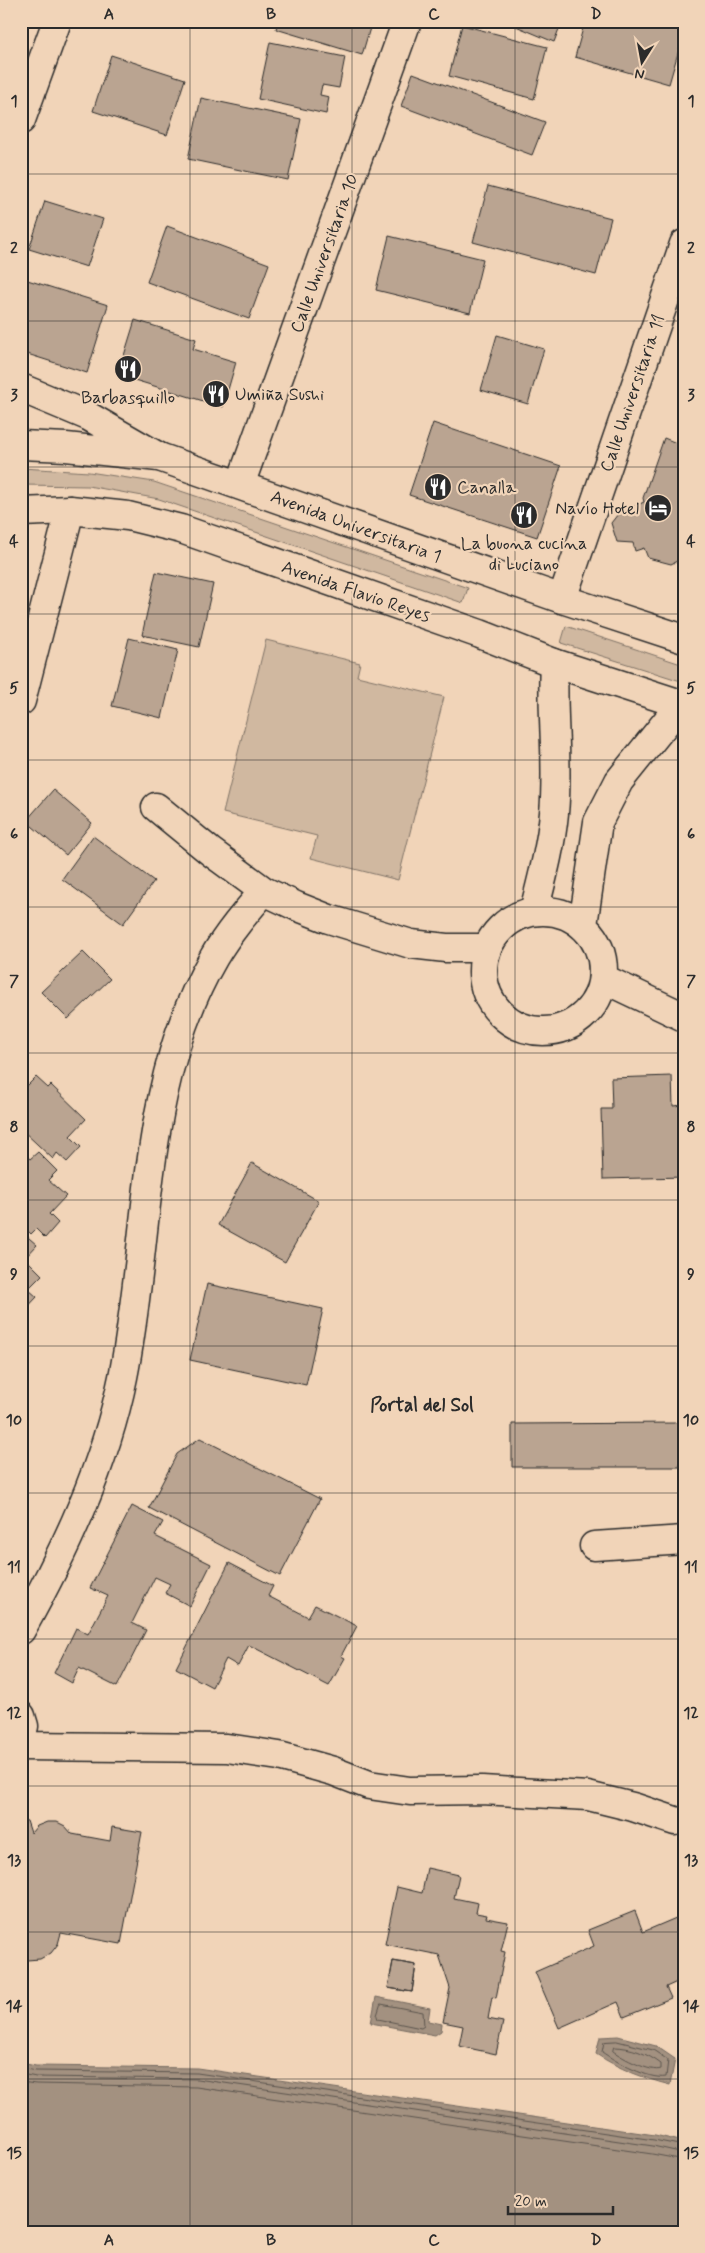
<svg xmlns="http://www.w3.org/2000/svg" width="705" height="2253" font-family="Mynerve,sans-serif">
	<style>
		.green { fill: #d0b8a0; stroke: #7e7266 }
		.water { fill: #a39180; stroke: #73685e }
		.lines { fill: none; stroke-linecap: round; stroke-linejoin: round }
		.shore { stroke: #5b544d; stroke-width: 1 }
		.building { fill: #baa491; stroke: #2b2b2b }
		.street-casing { stroke: #2b2b2b; stroke-width: 31 }
		.secondary-casing { stroke: #2b2b2b; stroke-width: 31 }
		.street { stroke: #f1d4b8; stroke-width: 28 }
		.secondary { stroke: #f1d4b8; stroke-width: 28 }
		.grid { fill: none; stroke: #2b2b2b; stroke-width: 1; stroke-opacity: 0.55 }
		.labels { text-anchor: middle; stroke-width: 4.5; stroke-linejoin: round; paint-order: stroke }
		.street-label { font-size: 18px; fill: #2b2b2b; stroke: #f1d4b8 }
		.poi-label { font-size: 18px; fill: #2b2b2b; stroke: #f1d4b8; text-anchor: start }
		.neighbourhood-label { font-size: 19px; font-weight: bold; fill: #2b2b2b; stroke: #f1d4b8 }
		.neatline { fill: none; stroke: #2b2b2b; stroke-width: 2 }
		.grid-label { font-size: 16px; text-anchor: middle; font-weight: bold; fill: #2b2b2b }
	</style>
	<rect width="100%" height="100%" fill="#f1d4b8"/>
	<filter id="ink" filterUnits="userSpaceOnUse"><feTurbulence type="fractalNoise" baseFrequency=".02" numOctaves="2"/><feDisplacementMap in="SourceGraphic" scale="10" xChannelSelector="R" yChannelSelector="G"/><feConvolveMatrix kernelMatrix="1 2 1 2 8 2 1 2 1" color-interpolation-filters="sRGB"/></filter>
	<g filter="url(#ink)">
		<path class="green" d="M 21,468 L 89,472 L 154,482 L 468,588 L 463,603 L 159,499 L 88,486 L 21,485 Z
			M 566,626 L 684,665 L 684,682 L 561,643 Z
			M 266,640 L 360,663 L 357,676 L 444,697 L 398,880 L 311,858 L 317,836 L 223,813 Z"/>
		<path class="water" d="M 376,1997 L 430,2008 L 428,2021 L 442,2024 L 441,2031 L 435,2035 L 371,2023 Z
			M 618,2036 L 656,2046 L 675,2059 L 670,2085 C 643,2078 619,2069 596,2054 L 600,2037 Z
			M 21,2063 L 36,2066 L 197,2068 L 655,2135 L 684,2142 L 684,2232 L 21,2232 Z"/>
		<g class="lines">
			<path class="shore" d="M 381,2004 L 423,2012 L 424,2026 L 421,2028 L 378,2019 L 377,2016 Z
				M 617,2041 L 653,2050 L 668,2060 L 666,2077 C 649,2080 616,2062 602,2052 L 604,2042 Z
				M 614,2047 C 631,2047 648,2054 661,2064 L 661,2069 C 651,2073 622,2058 613,2051 Z
				M 21,2068 L 36,2071 L 197,2073 L 654,2140 L 684,2146
				M 21,2074 L 36,2077 L 197,2079 L 653,2146 L 684,2153
				M 21,2082 L 36,2084 L 196,2087 L 652,2154 L 684,2160"/>
		</g>
		<path class="building" d="M 278,21 L 372,21 L 362,55 L 276,29 Z
			M 504,21 L 562,21 L 554,42 Z
			M 585,21 L 671,21 L 684,25 L 684,32 L 669,84 L 575,57 Z
			M 462,25 L 547,47 L 534,99 L 449,76 Z
			M 270,42 L 345,57 L 339,88 L 322,85 L 320,95 L 329,97 L 326,114 L 258,99 Z
			M 111,55 L 185,79 L 167,135 L 93,111 Z
			M 413,73 L 545,122 L 532,155 L 401,106 Z
			M 201,98 L 301,119 L 288,180 L 188,159 Z
			M 488,186 L 611,218 L 596,275 L 473,242 Z
			M 45,201 L 103,219 L 87,267 L 29,249 Z
			M 167,226 L 269,264 L 249,319 L 147,282 Z
			M 389,236 L 483,259 L 470,313 L 376,290 Z
			M 21,278 L 108,305 L 87,373 L 21,352 Z
			M 135,320 L 196,339 L 193,349 L 236,362 L 223,407 L 118,375 Z
			M 497,335 L 544,349 L 528,404 L 481,390 Z
			M 433,423 L 561,466 L 537,537 L 409,495 Z
			M 664,438 L 684,446 L 684,572 L 677,561 L 671,564 L 648,558 L 644,548 L 635,551 L 633,543 L 617,542 L 611,523 L 618,514 L 644,502 L 643,498 Z
			M 156,572 L 213,584 L 199,647 L 142,635 Z
			M 129,638 L 178,650 L 162,718 L 112,706 Z
			M 53,790 L 92,823 L 66,855 L 26,821 Z
			M 93,836 L 154,881 L 123,924 L 62,879 Z
			M 83,952 L 110,979 L 68,1019 L 41,992 Z
			M 672,1076 L 673,1106 L 684,1105 L 684,1177 L 603,1179 L 601,1109 L 612,1109 L 611,1078 Z
			M 36,1077 L 48,1088 L 51,1085 L 86,1119 L 70,1136 L 81,1147 L 67,1162 L 57,1153 L 53,1159 L 21,1129 L 21,1092 Z
			M 21,1151 L 30,1159 L 38,1152 L 57,1171 L 48,1180 L 66,1196 L 49,1214 L 58,1223 L 45,1238 L 36,1229 L 31,1234 L 21,1224 Z
			M 252,1163 L 319,1201 L 285,1262 L 218,1225 Z
			M 22,1232 L 37,1245 L 25,1258 L 42,1275 L 28,1289 L 37,1297 L 21,1314 Z
			M 207,1284 L 323,1309 L 306,1385 L 190,1360 Z
			M 680,1423 L 680,1467 L 512,1467 L 512,1424 Z
			M 200,1438 L 320,1499 L 280,1576 L 149,1508 L 177,1454 Z
			M 132,1506 L 163,1522 L 155,1536 L 211,1564 L 190,1606 L 165,1593 L 170,1584 L 155,1577 L 132,1623 L 146,1630 L 117,1687 L 79,1668 L 72,1683 L 54,1673 L 76,1628 L 88,1634 L 108,1596 L 90,1588 Z
			M 229,1563 L 273,1586 L 268,1596 L 308,1617 L 315,1605 L 357,1626 L 341,1656 L 345,1658 L 329,1686 L 249,1645 L 238,1666 L 226,1659 L 212,1687 L 176,1668 Z
			M 21,1819 L 27,1821 L 31,1833 L 37,1826 L 47,1822 L 57,1822 L 65,1826 L 72,1834 L 110,1841 L 112,1827 L 142,1832 L 121,1944 L 61,1933 L 58,1944 L 51,1953 L 40,1959 L 27,1960 L 21,1958 Z
			M 427,1868 L 459,1875 L 454,1898 L 478,1903 L 476,1913 L 487,1915 L 486,1918 L 508,1922 L 501,1951 L 505,1952 L 496,1998 L 492,1997 L 488,2019 L 503,2022 L 496,2054 L 459,2046 L 463,2026 L 443,2022 L 450,1988 L 439,1955 L 385,1944 L 397,1887 L 422,1893 Z
			M 635,1911 L 643,1932 L 683,1915 L 684,1997 L 677,1982 L 666,1987 L 671,1998 L 624,2017 L 618,2002 L 559,2028 L 535,1972 L 594,1946 L 588,1930 Z
			M 393,1961 L 416,1965 L 412,1992 L 388,1988 Z
			M 393,1961 L 416,1965 L 412,1992 L 388,1988 Z"/>
		<g class="lines">
			<g class="street-casing">
				<path id="street" d="M 21,120 L 57,21
					M 21,388 L 88,416 L 159,457
					M 240,485 L 407,21
					M 562,599 L 684,244
					M 21,701 L 70,510
					M 156,807 L 211,852 L 264,891 L 296,906 L 329,919 L 411,944 L 446,948 L 487,948
					M483 971a60 60 0 1 1 120 0a60 60 0 1 1-120 0Z
					M 534,911 C 542,879 551,846 554,813 C 559,763 551,713 554,663
					M 583,925 L 598,822 L 619,781 L 681,704
					M 604,979 L 684,1017
					M 594,1546 L 684,1540
					M 21,1630 C 65,1551 105,1466 123,1377 C 151,1238 140,1084 214,957 C 228,933 246,912 264,891
					M 21,1716 L 24,1726 L 21,1738
					M 21,1746 L 227,1748 L 279,1756 L 333,1771 L 369,1785 L 410,1791 L 482,1790 L 588,1796 L 633,1807 L 675,1821"/>
			</g>
			<g class="secondary-casing">
				<path id="secondary" d="M 21,445 L 66,447 L 159,457 L 562,599 L 684,639
					M 21,512 L 70,510 L 128,516 L 181,529 L 480,634 L 554,663 L 684,705"/>
			</g>
			<use href="#street" class="street"/>
			<use href="#secondary" class="secondary"/>
		</g>
	</g>
	<path class="grid" d="M 190,21 L 190,2232M 352,21 L 352,2232M 515,21 L 515,2232M 21,174 L 684,174M 21,321 L 684,321M 21,467 L 684,467M 21,614 L 684,614M 21,760 L 684,760M 21,907 L 684,907M 21,1053 L 684,1053M 21,1200 L 684,1200M 21,1346 L 684,1346M 21,1493 L 684,1493M 21,1639 L 684,1639M 21,1786 L 684,1786M 21,1932 L 684,1932M 21,2079 L 684,2079"/>
	<defs>
		<g id="restaurant-disc" transform="scale(1.4375)"><circle r="9.5" fill="#2b2b2b" stroke="#f1d4b8"/><path d="M-5-6h1v4h1v-4h1v4h1v-4h1v5L-1.5 .5V6h-2V.5L-5-1ZM5-6V6H3V1.5H1.5Q1.5-4 5-6Z" fill="#fff"/></g>
		<g id="hotel-disc" transform="scale(1.4375)"><circle r="9.5" fill="#2b2b2b" stroke="#f1d4b8"/><path d="M-6-4.5h1.5V1H6V5H4.5V3h-9V5H-6ZM-4 0a1.8 1.8 0 1 1 3.6 0ZM.5 0V-2.5h3Q6-2.5 6 0Z" fill="#fff"/></g>
	</defs>
	<g fill-rule="evenodd">
		<use href="#restaurant-disc" x="128" y="369"/>
		<use href="#restaurant-disc" x="216" y="394"/>
		<use href="#restaurant-disc" x="438" y="487"/>
		<use href="#hotel-disc" x="658" y="508"/>
		<use href="#restaurant-disc" x="524" y="515"/>
	</g>
	<g class="labels">
		<g class="street-label">
			<text transform="translate(324 253) rotate(-70)" y="6">Calle Universitaria 10</text>
			<text transform="translate(632 393) rotate(-71)" y="6">Calle Universitaria 11</text>
			<text transform="translate(356 526) rotate(20)" y="6">Avenida Universitaria 1</text>
			<text transform="translate(356 591) rotate(19)" y="6">Avenida Flavio Reyes</text>
		</g>
		<g class="poi-label">
			<text x="235" y="400">Umiña Sushi</text>
			<text x="128" y="403" text-anchor="middle">Barbasquillo</text>
			<text x="457" y="493">Canalla</text>
			<text x="639" y="514" text-anchor="end">Navío Hotel</text>
			<text x="524" y="549" text-anchor="middle">La buona cucina<tspan x="524" dy="21">di Luciano</tspan></text>
		</g>
		<g class="neighbourhood-label">
			<text x="422" y="1411">Portal del Sol</text>
		</g>
	</g>
	<rect width="705" height="2253" fill="none" stroke="#f1d4b8" stroke-width="55"/>
	<g transform="translate(642 62) rotate(191)" stroke="#f1d4b8" stroke-width="4" paint-order="stroke">
	<path d="M0-4L9 19L0 12L-9 19Z" fill="#2b2b2b"/>
	<text y="-8" font-size="14" font-weight="bold" text-anchor="middle" fill="#2b2b2b">N</text>
	</g>
	<path d="M508 2206v8h105v-8" fill="none" stroke="#2b2b2b" stroke-width="2.5"/>
	<text x="515" y="2206" font-size="15" fill="#2b2b2b" stroke="#f1d4b8" stroke-width="4" paint-order="stroke">20 m</text>
	<rect x="28" y="28" width="650" height="2198" class="neatline"/>
	<g class="grid-label">
		<text x="109" y="19">A</text>
		<text x="271" y="19">B</text>
		<text x="434" y="19">C</text>
		<text x="596" y="19">D</text>
		<text x="14" y="106">1</text>
		<text x="691" y="106">1</text>
		<text x="14" y="253">2</text>
		<text x="691" y="253">2</text>
		<text x="14" y="400">3</text>
		<text x="691" y="400">3</text>
		<text x="14" y="546">4</text>
		<text x="691" y="546">4</text>
		<text x="14" y="693">5</text>
		<text x="691" y="693">5</text>
		<text x="14" y="839">6</text>
		<text x="691" y="839">6</text>
		<text x="14" y="986">7</text>
		<text x="691" y="986">7</text>
		<text x="14" y="1132">8</text>
		<text x="691" y="1132">8</text>
		<text x="14" y="1279">9</text>
		<text x="691" y="1279">9</text>
		<text x="14" y="1425">10</text>
		<text x="691" y="1425">10</text>
		<text x="14" y="1572">11</text>
		<text x="691" y="1572">11</text>
		<text x="14" y="1718">12</text>
		<text x="691" y="1718">12</text>
		<text x="14" y="1865">13</text>
		<text x="691" y="1865">13</text>
		<text x="14" y="2011">14</text>
		<text x="691" y="2011">14</text>
		<text x="14" y="2158">15</text>
		<text x="691" y="2158">15</text>
		<text x="109" y="2245">A</text>
		<text x="271" y="2245">B</text>
		<text x="434" y="2245">C</text>
		<text x="596" y="2245">D</text>
	</g>
</svg>
